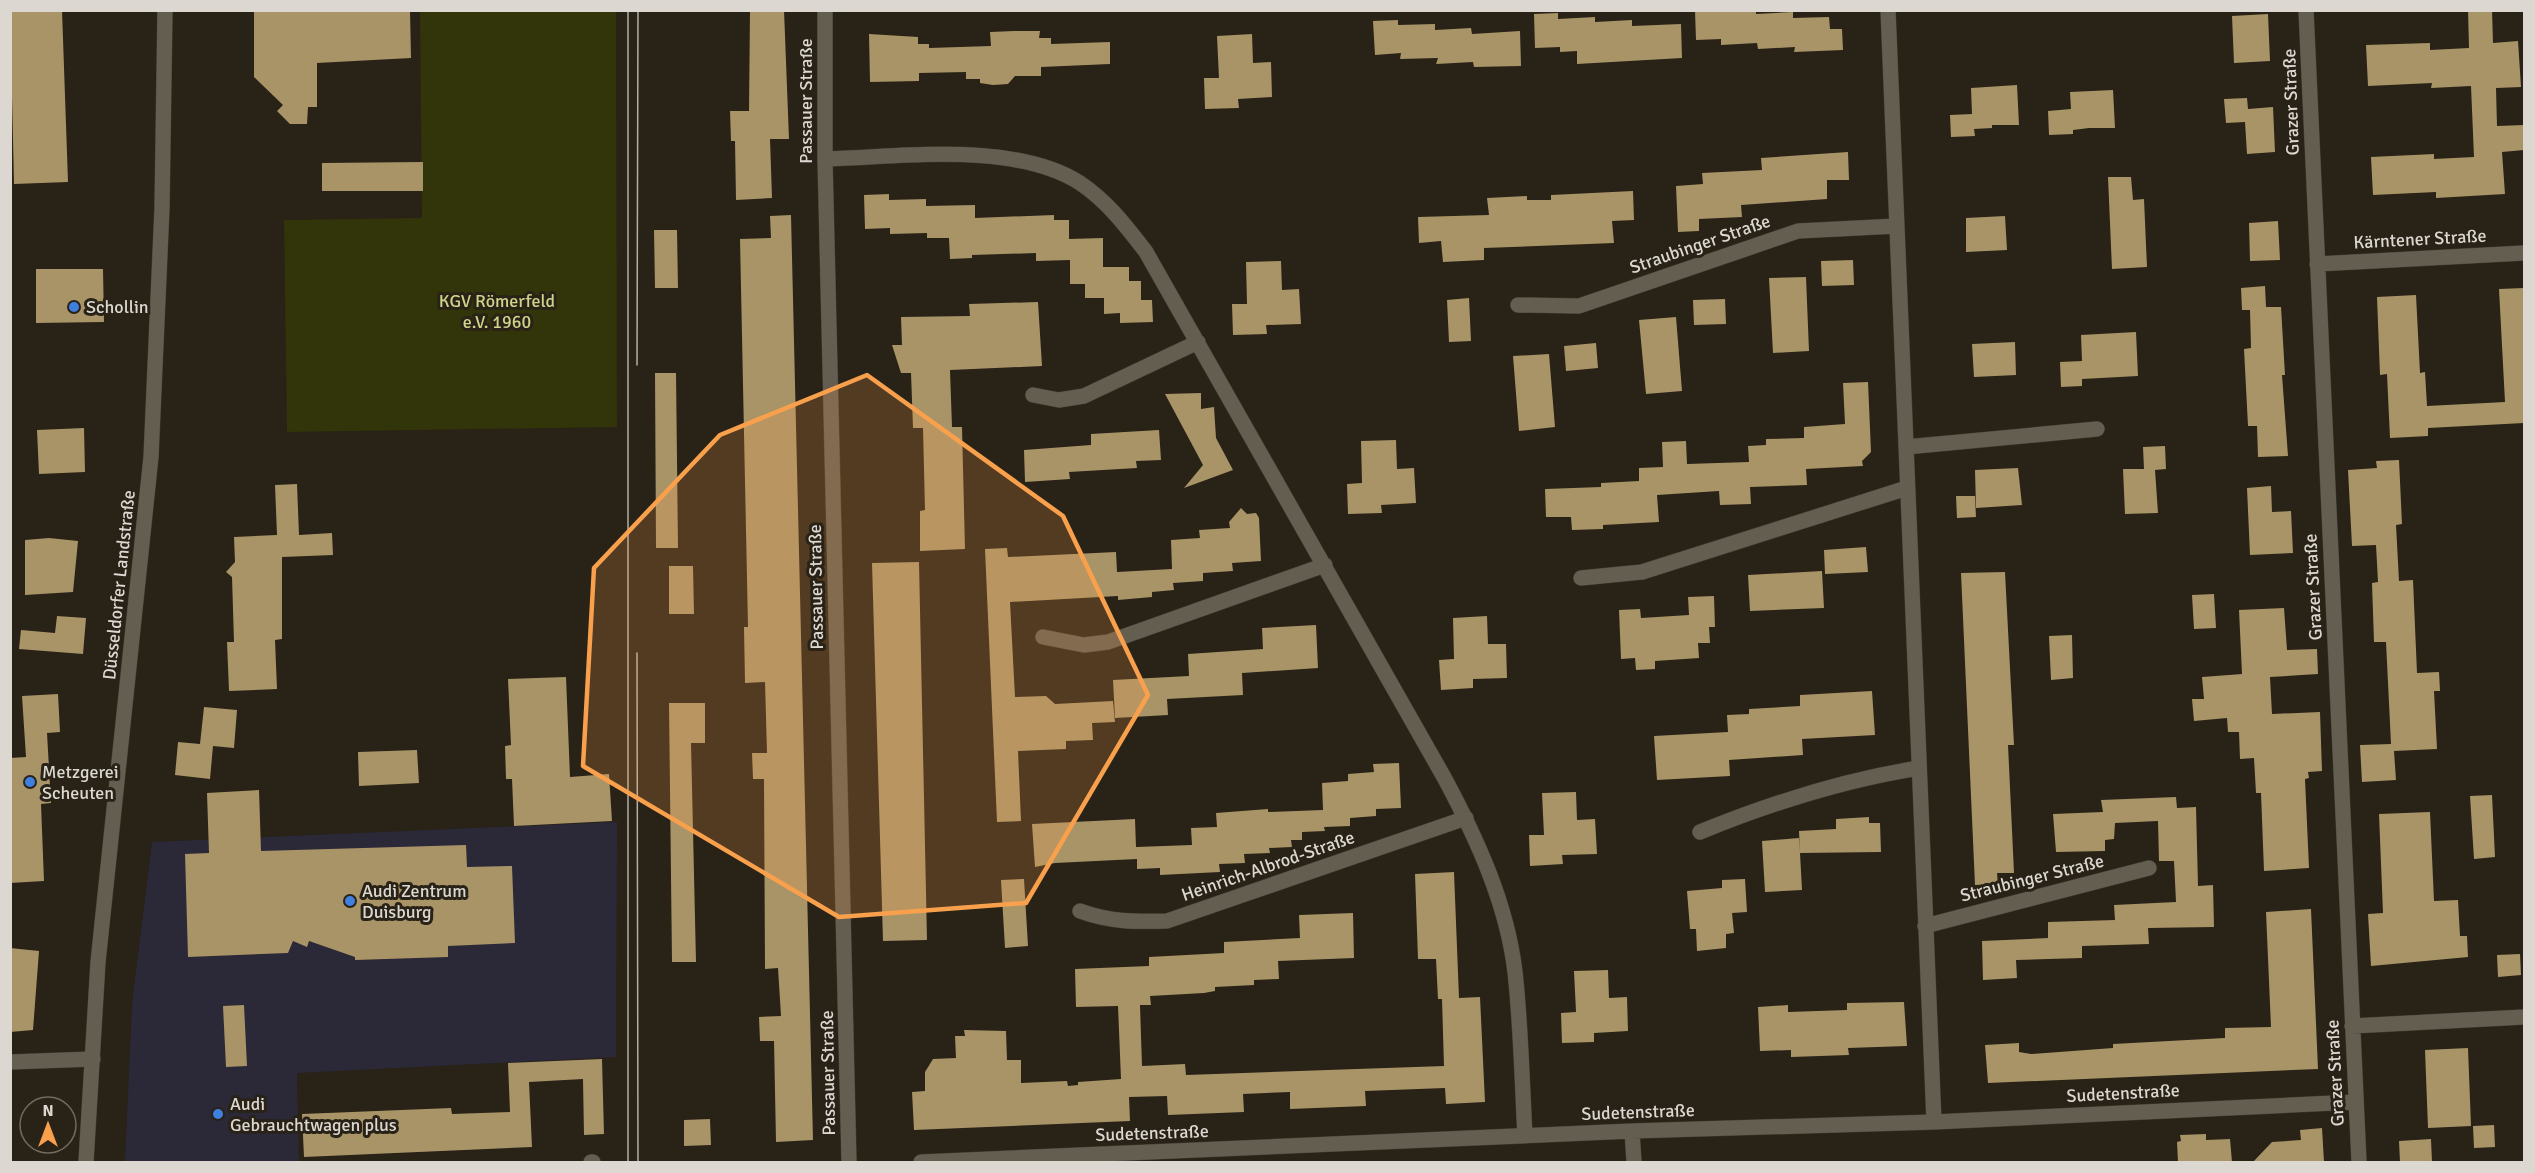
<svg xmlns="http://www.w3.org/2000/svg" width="2535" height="1173" font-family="Signika,sans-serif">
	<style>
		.commercial { fill: #2b2838 }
		.green { fill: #323409 }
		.building { fill: #a99467 }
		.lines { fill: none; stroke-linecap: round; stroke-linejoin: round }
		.street-casing { stroke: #413d34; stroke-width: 16 }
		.secondary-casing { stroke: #413d34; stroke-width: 16 }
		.street { stroke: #645e51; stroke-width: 15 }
		.secondary { stroke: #645e51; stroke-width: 15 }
		.tram { stroke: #b3afa7; stroke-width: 1.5 }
		.marked { fill: #f9a04d; fill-opacity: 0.2; stroke: #f9a04d; stroke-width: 4.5; stroke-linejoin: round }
		.shop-dot { fill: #3f7fe0; stroke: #282217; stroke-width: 2 }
		.labels { text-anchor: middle; stroke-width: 6; stroke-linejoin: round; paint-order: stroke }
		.street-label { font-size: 18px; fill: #dcd8d1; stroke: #282217 }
		.park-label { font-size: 18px; fill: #cfd48a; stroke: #282217 }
		.poi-label { font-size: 18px; fill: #dcd8d1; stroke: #282217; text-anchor: start }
	</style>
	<rect width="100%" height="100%" fill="#282217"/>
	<path class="commercial" d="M 617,822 L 616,1057 L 297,1073 L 299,1162 L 125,1162 L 132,1004 L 152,842 Z"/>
	<path class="green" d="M 420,11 L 616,11 L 617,427 L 287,432 L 284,220 L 422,218 Z"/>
	<path class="building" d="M 10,10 L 62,10 L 68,182 L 14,184 Z
		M 254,10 L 410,10 L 411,58 L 317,63 L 317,107 L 308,107 L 307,124 L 290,124 L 277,111 L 283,105 L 254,77 Z
		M 750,10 L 784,10 L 789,139 L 770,139 L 772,198 L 736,200 L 735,141 L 731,141 L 730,111 L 749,111 Z
		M 1756,10 L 1756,14 L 1793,12 L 1793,18 L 1829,17 L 1830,29 L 1842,29 L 1843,50 L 1794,52 L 1795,47 L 1758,49 L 1757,43 L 1721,45 L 1721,39 L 1696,40 L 1695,11 Z
		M 2468,10 L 2492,10 L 2493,43 L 2518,41 L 2521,87 L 2496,88 L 2497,126 L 2524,125 L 2524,150 L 2502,152 L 2505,194 L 2436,198 L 2436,192 L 2373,195 L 2371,157 L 2434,154 L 2434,159 L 2474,157 L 2471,86 L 2431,88 L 2432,83 L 2368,86 L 2366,45 L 2430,43 L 2430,50 L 2469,48 Z
		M 1558,13 L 1558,19 L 1595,17 L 1595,22 L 1632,20 L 1632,26 L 1681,24 L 1682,58 L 1577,64 L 1577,51 L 1560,52 L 1560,47 L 1535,48 L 1534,14 Z
		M 2268,14 L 2270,61 L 2234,63 L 2232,16 Z
		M 1398,20 L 1398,25 L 1435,24 L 1435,30 L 1471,28 L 1472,34 L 1520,31 L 1521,66 L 1474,67 L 1473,62 L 1436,64 L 1438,58 L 1400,59 L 1401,53 L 1375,55 L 1373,21 Z
		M 1014,31 L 1040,31 L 1039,38 L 1051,38 L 1051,44 L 1110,42 L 1110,64 L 1041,67 L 1041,76 L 1015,76 L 1008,84 L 993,85 L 980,83 L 980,79 L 966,79 L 966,72 L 919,73 L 919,81 L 870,82 L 869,34 L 918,37 L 918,44 L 929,44 L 929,48 L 991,46 L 990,32 Z
		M 1252,34 L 1253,63 L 1271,62 L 1272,97 L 1238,99 L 1239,108 L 1205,109 L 1204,78 L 1219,78 L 1217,36 Z
		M 2017,85 L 2019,125 L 1992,125 L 1992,128 L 1974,129 L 1975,136 L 1951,137 L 1950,115 L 1972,114 L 1971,88 Z
		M 2113,90 L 2115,128 L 2089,128 L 2073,130 L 2073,134 L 2049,135 L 2048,111 L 2071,109 L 2070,92 Z
		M 2247,98 L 2248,109 L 2273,107 L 2275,152 L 2247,154 L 2245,122 L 2226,123 L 2224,99 Z
		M 1848,152 L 1849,180 L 1827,180 L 1827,199 L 1741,205 L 1742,217 L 1699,219 L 1699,231 L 1678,232 L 1676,186 L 1703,184 L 1702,173 L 1762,170 L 1761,158 Z
		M 423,162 L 423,191 L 322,191 L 322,163 Z
		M 2108,177 L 2131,177 L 2133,200 L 2144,199 L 2147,267 L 2112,269 Z
		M 1633,191 L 1634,220 L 1612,221 L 1614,243 L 1484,248 L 1484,260 L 1443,262 L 1441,241 L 1419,243 L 1418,217 L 1489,215 L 1487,198 L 1527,196 L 1527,200 L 1551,200 L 1551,195 Z
		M 889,194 L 889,200 L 926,199 L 926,206 L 975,205 L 975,218 L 1054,215 L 1054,220 L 1069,220 L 1069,239 L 1103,238 L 1103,267 L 1129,267 L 1129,281 L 1141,281 L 1141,300 L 1152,300 L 1153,322 L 1120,323 L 1120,313 L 1104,314 L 1104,298 L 1085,298 L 1085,284 L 1070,284 L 1070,260 L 1036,261 L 1036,253 L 972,255 L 972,258 L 950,259 L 949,238 L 927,238 L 927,233 L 890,234 L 890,228 L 865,229 L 864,195 Z
		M 791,215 L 813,1140 L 776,1142 L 774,1041 L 760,1041 L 759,1017 L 781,1016 L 778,968 L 765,969 L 764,779 L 753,779 L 752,753 L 767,753 L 765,682 L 745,683 L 744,627 L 748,627 L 740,239 L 771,238 L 770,216 Z
		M 2005,216 L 2007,250 L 1966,252 L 1966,218 Z
		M 2278,221 L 2280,260 L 2250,261 L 2249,223 Z
		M 654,230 L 677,230 L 678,288 L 655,288 Z
		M 1853,260 L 1854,285 L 1822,286 L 1821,261 Z
		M 1281,261 L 1282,290 L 1299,289 L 1301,324 L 1266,325 L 1267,334 L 1233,335 L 1232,304 L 1247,304 L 1246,262 Z
		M 36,269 L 103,269 L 104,322 L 36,323 Z
		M 1806,277 L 1809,351 L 1773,353 L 1769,278 Z
		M 2265,286 L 2266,307 L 2281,307 L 2285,375 L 2282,375 L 2288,456 L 2258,457 L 2257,426 L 2248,426 L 2244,349 L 2251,348 L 2250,310 L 2242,310 L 2241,288 Z
		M 2524,288 L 2524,423 L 2428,428 L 2428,436 L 2390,438 L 2387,374 L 2380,375 L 2377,297 L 2416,295 L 2420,373 L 2425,372 L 2427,406 L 2505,402 L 2499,289 Z
		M 1469,298 L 1471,341 L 1449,342 L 1447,300 Z
		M 1725,299 L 1726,324 L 1694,325 L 1693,300 Z
		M 1038,302 L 1042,366 L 950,370 L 952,427 L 962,427 L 965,549 L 920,551 L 920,511 L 925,510 L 923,428 L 913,428 L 911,373 L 901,373 L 892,345 L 902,345 L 901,317 L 970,316 L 969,304 Z
		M 1676,317 L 1682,391 L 1646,394 L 1639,320 Z
		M 2136,332 L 2138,376 L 2082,379 L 2082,386 L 2061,387 L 2060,362 L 2082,361 L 2081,335 Z
		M 2015,342 L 2016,375 L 1974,377 L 1972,344 Z
		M 1596,343 L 1598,368 L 1566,371 L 1564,346 Z
		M 1549,354 L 1555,427 L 1519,431 L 1513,356 Z
		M 655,373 L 676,373 L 678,548 L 656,548 Z
		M 1868,382 L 1871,452 L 1862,461 L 1863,466 L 1806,469 L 1807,485 L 1750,487 L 1751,504 L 1720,505 L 1719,491 L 1657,495 L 1659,522 L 1603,525 L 1603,529 L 1572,530 L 1571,517 L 1546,517 L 1545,489 L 1601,487 L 1601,483 L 1639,481 L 1639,468 L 1663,467 L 1662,442 L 1686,441 L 1687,464 L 1749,462 L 1748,446 L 1766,445 L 1766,439 L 1804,438 L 1804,427 L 1845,424 L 1843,383 Z
		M 1201,393 L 1201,409 L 1214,407 L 1216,438 L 1233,470 L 1184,488 L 1203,465 L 1165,394 Z
		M 84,428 L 85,472 L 39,474 L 37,430 Z
		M 1159,430 L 1161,460 L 1136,461 L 1137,468 L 1069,472 L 1070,479 L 1025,482 L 1024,450 L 1091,445 L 1091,434 Z
		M 1396,440 L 1397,469 L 1414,468 L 1416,503 L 1381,505 L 1382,513 L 1348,514 L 1347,484 L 1362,483 L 1361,441 Z
		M 2165,446 L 2166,469 L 2155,470 L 2158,513 L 2125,514 L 2123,469 L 2144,469 L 2143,447 Z
		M 2399,460 L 2402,524 L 2396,525 L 2399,581 L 2413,580 L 2417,673 L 2439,672 L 2440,691 L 2434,691 L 2437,749 L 2394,751 L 2396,780 L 2362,782 L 2360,745 L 2391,744 L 2386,642 L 2374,642 L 2372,583 L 2378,582 L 2376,545 L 2352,546 L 2348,470 L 2377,468 L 2376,461 Z
		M 2018,468 L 2022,505 L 1976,508 L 1975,470 Z
		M 297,484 L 299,535 L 332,533 L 333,555 L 282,557 L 282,639 L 275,640 L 277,689 L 229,691 L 227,642 L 234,642 L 232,577 L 226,572 L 235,562 L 234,537 L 277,535 L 275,485 Z
		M 2271,486 L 2272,512 L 2291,511 L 2293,553 L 2250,555 L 2247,488 Z
		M 1956,496 L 1975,496 L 1976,517 L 1957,518 Z
		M 1241,508 L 1247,514 L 1256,513 L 1259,518 L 1261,561 L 1232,563 L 1233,571 L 1203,573 L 1203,581 L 1173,583 L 1174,590 L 1152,592 L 1152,597 L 1118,600 L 1118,596 L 1010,602 L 1015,697 L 1046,696 L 1055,704 L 1113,701 L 1115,722 L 1092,723 L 1093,740 L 1066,741 L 1066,749 L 1018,751 L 1021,821 L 997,822 L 985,549 L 1007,548 L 1008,557 L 1116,552 L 1117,572 L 1172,569 L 1171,540 L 1200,538 L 1199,530 L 1230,528 L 1229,522 Z
		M 49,538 L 78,541 L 73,592 L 25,595 L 25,540 Z
		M 1866,547 L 1868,572 L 1825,574 L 1824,550 Z
		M 919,562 L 927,940 L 883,941 L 872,563 Z
		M 669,566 L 693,566 L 694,614 L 669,614 Z
		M 1822,571 L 1824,608 L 1750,611 L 1748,575 Z
		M 2005,572 L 2014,745 L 2008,745 L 2014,873 L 1997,873 L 1998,884 L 1975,885 L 1961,573 Z
		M 2214,594 L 2216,628 L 2194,629 L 2192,595 Z
		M 1714,596 L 1715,627 L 1709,627 L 1710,643 L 1698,643 L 1699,658 L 1655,661 L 1655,669 L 1636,670 L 1635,658 L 1621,659 L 1619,610 L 1640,609 L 1641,618 L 1689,615 L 1688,597 Z
		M 2284,608 L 2287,650 L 2317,649 L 2318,674 L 2270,677 L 2272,714 L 2320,712 L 2322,771 L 2308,772 L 2309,778 L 2305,779 L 2309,868 L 2264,871 L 2261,793 L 2256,793 L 2254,758 L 2240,759 L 2239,732 L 2228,732 L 2227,718 L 2194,721 L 2192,699 L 2204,699 L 2202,677 L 2242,674 L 2239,610 Z
		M 57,616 L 86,618 L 83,654 L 19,649 L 21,630 L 55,633 Z
		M 1487,616 L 1488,644 L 1506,644 L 1507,678 L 1473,679 L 1473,688 L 1441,690 L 1439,660 L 1454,659 L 1453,618 Z
		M 1316,625 L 1318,668 L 1242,673 L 1243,695 L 1167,699 L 1168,715 L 1115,718 L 1113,680 L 1189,676 L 1188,654 L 1263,649 L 1262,628 Z
		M 2072,635 L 2073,678 L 2051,680 L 2049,636 Z
		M 566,677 L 570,777 L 609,774 L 612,821 L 514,826 L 512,779 L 506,779 L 505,746 L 511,745 L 508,679 Z
		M 1872,691 L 1875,735 L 1802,739 L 1803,755 L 1729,760 L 1730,776 L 1657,780 L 1654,736 L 1728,732 L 1727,715 L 1749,714 L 1749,709 L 1800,706 L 1800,695 Z
		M 58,694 L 60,732 L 47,733 L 51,803 L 41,804 L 44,881 L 10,883 L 10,758 L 26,757 L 22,696 Z
		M 669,703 L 705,703 L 705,743 L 691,743 L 696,962 L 672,962 Z
		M 204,707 L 237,710 L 234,748 L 213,746 L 210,779 L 175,775 L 178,742 L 200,744 Z
		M 417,750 L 419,783 L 359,786 L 358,752 Z
		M 1399,763 L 1401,808 L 1376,809 L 1376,816 L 1350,818 L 1350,826 L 1324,827 L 1325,831 L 1302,832 L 1302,840 L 1291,840 L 1292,847 L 1269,848 L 1270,853 L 1244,854 L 1245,863 L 1219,864 L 1220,872 L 1160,875 L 1160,868 L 1137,869 L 1137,859 L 1055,863 L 1035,867 L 1032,824 L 1135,819 L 1136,847 L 1192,845 L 1191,828 L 1217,827 L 1216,813 L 1268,809 L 1268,812 L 1323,810 L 1322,783 L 1348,781 L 1348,774 L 1374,772 L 1373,764 Z
		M 259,790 L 261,851 L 466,845 L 467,867 L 512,866 L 515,943 L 448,946 L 448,957 L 355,960 L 355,957 L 309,941 L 307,947 L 293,941 L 288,953 L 188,957 L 185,854 L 209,853 L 207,793 Z
		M 1576,792 L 1577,820 L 1595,819 L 1597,854 L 1562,855 L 1563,864 L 1530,866 L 1529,835 L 1544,835 L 1542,793 Z
		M 2492,795 L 2495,857 L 2474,859 L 2470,796 Z
		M 2176,797 L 2177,808 L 2196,807 L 2198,886 L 2213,885 L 2214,927 L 2148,928 L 2149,944 L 2082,946 L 2082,958 L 2016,960 L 2017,978 L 1983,980 L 1982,941 L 2048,938 L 2048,922 L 2115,920 L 2114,905 L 2176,902 L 2174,861 L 2159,861 L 2158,821 L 2115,823 L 2114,839 L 2105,840 L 2105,851 L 2056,852 L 2053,814 L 2103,812 L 2101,800 Z
		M 2430,812 L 2434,901 L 2458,900 L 2460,936 L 2467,936 L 2468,957 L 2371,966 L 2368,914 L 2383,913 L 2379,814 Z
		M 1869,817 L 1869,823 L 1880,823 L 1881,852 L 1800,853 L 1802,890 L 1765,892 L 1762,841 L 1799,838 L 1800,853 L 1799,831 L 1836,829 L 1836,819 Z
		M 1454,872 L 1459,998 L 1480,997 L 1485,1102 L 1446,1104 L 1445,1088 L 1365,1091 L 1366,1106 L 1290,1109 L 1290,1092 L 1243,1094 L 1244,1112 L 1168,1115 L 1167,1096 L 1129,1097 L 1130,1121 L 914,1130 L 912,1092 L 925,1091 L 925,1072 L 933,1059 L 956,1058 L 955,1036 L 965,1036 L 964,1030 L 1006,1031 L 1007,1060 L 1021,1060 L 1021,1083 L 1067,1081 L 1068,1086 L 1078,1085 L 1078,1082 L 1121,1079 L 1118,1006 L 1076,1007 L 1075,969 L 1149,966 L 1149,957 L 1224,953 L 1224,942 L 1300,938 L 1299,915 L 1353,913 L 1354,958 L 1278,961 L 1279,979 L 1254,980 L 1254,985 L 1215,987 L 1215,991 L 1204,993 L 1150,996 L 1151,1005 L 1140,1005 L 1142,1066 L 1185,1064 L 1186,1075 L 1444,1066 L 1442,999 L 1438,999 L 1436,959 L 1418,959 L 1415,874 Z
		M 1024,879 L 1028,946 L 1005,948 L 1001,880 Z
		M 1745,879 L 1747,912 L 1732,913 L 1734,933 L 1726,934 L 1726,948 L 1697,951 L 1696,929 L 1690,929 L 1687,891 L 1722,888 L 1722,880 Z
		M 2311,909 L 2318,1069 L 1988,1083 L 1985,1045 L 2019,1043 L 2019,1052 L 2031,1054 L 2113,1048 L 2113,1044 L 2225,1038 L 2225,1028 L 2271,1027 L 2266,912 Z
		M 10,948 L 39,951 L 33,1030 L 10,1032 Z
		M 2520,954 L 2521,975 L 2498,977 L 2497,955 Z
		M 1608,970 L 1609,998 L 1627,997 L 1628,1031 L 1594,1033 L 1594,1042 L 1562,1043 L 1561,1013 L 1576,1012 L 1574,971 Z
		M 1904,1002 L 1907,1046 L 1848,1048 L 1849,1055 L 1791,1057 L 1791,1050 L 1760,1051 L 1758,1007 L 1788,1005 L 1788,1012 L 1847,1010 L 1847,1003 Z
		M 244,1005 L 247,1066 L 226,1067 L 223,1006 Z
		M 2468,1048 L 2471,1126 L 2428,1128 L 2425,1050 Z
		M 602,1059 L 604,1134 L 584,1135 L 583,1079 L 529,1082 L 532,1147 L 304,1157 L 302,1114 L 451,1108 L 452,1114 L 510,1112 L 508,1063 Z
		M 710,1119 L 711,1145 L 684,1146 L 684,1120 Z
		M 2494,1125 L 2495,1147 L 2474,1148 L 2473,1126 Z
		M 2322,1128 L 2324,1162 L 2253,1162 L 2272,1142 L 2301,1140 L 2300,1130 Z
		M 2206,1134 L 2206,1140 L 2230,1139 L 2232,1162 L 2178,1162 L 2177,1142 L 2181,1141 L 2180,1135 Z
		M 2431,1139 L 2432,1162 L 2400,1162 L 2399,1141 Z"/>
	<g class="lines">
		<g class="street-casing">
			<path id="street" d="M 825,10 L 825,159 L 849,1162
				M 1888,10 L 1934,1122
				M 2306,10 L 2359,1162
				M 825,159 C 901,157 1014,141 1080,183 C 1107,201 1126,226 1146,252 L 1445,779 C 1477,839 1507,904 1515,972 C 1521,1026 1522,1082 1525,1136
				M 2317,264 L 2524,253
				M 1518,305 L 1579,306 L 1798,231 L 1897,226
				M 1033,395 L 1059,400 L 1084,396 L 1198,342
				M 1906,447 L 2097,429
				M 1581,578 L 1642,572 L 1907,488
				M 1043,637 L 1084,645 L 1108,642 L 1325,565
				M 1700,832 C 1771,803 1843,780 1919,768
				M 1080,911 C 1110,922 1135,922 1167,921 L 1466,818
				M 1925,926 L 2149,868
				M 2352,1026 L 2524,1017
				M 10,1062 L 93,1059
				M 1632,1131 L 1634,1162
				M 591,1162 L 593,1162
				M 921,1162 L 1632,1131 L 1934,1122 L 2356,1102"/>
		</g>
		<g class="secondary-casing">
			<path id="secondary" d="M 86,1162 L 98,962 L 151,457 L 162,208 L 165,10"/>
		</g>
		<use href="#street" class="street"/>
		<use href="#secondary" class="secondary"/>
		<path class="tram" d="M 637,365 L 638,10
			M 637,653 L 638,1162
			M 628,1162 L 628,10"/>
	</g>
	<path class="marked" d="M 867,375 L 1063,516 L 1148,695 L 1026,903 L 839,917 L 583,766 L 594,568 L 720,435 Z"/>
	<g class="shop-dot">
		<circle cx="74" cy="307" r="6"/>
		<circle cx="30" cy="782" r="6"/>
		<circle cx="350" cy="901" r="6"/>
		<circle cx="218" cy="1114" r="6"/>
	</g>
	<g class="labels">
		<g class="street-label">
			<text transform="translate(806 101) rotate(-90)" y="6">Passauer Straße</text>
			<text transform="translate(2291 102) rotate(-92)" y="6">Grazer Straße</text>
			<text transform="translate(2420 239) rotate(-3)" y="6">Kärntener Straße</text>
			<text transform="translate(1700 244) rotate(-19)" y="6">Straubinger Straße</text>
			<text transform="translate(119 585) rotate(-84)" y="6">Düsseldorfer Landstraße</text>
			<text transform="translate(816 587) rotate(-91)" y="6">Passauer Straße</text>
			<text transform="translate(2313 587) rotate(-93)" y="6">Grazer Straße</text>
			<text transform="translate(1268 866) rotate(-19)" y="6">Heinrich-Albrod-Straße</text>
			<text transform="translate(2032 878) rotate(-14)" y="6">Straubinger Straße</text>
			<text transform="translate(828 1073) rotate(-91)" y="6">Passauer Straße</text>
			<text transform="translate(2335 1073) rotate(-93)" y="6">Grazer Straße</text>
			<text transform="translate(2123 1093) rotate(-3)" y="6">Sudetenstraße</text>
			<text transform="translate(1638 1112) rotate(-2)" y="6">Sudetenstraße</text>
			<text transform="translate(1152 1133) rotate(-2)" y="6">Sudetenstraße</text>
		</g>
		<g class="park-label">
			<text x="497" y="307">KGV Römerfeld<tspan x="497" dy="21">e.V. 1960</tspan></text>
		</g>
		<g class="poi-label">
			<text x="86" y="313">Schollin</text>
			<text x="42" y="778">Metzgerei<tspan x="42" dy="21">Scheuten</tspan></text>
			<text x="362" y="897">Audi Zentrum<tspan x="362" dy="21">Duisburg</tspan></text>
			<text x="230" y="1110">Audi<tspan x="230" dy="21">Gebrauchtwagen plus</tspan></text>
		</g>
	</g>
	<rect width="2535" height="1173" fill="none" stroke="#dcd8d1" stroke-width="24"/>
	<g transform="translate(48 1125)"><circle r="28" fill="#282217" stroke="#706b61" stroke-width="1.5"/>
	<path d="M0-4.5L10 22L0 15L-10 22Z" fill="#f9a04d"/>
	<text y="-9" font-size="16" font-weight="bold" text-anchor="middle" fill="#dcd8d1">N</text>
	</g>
</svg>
